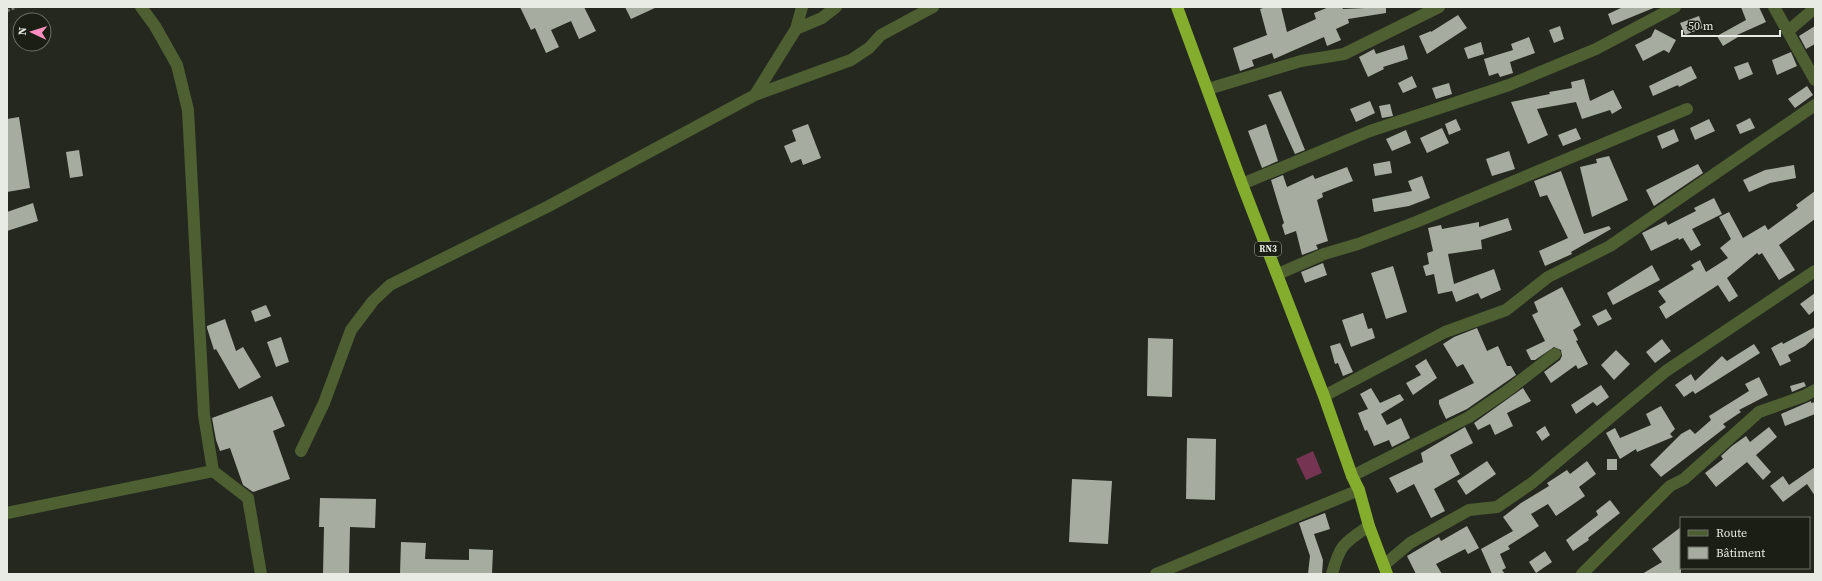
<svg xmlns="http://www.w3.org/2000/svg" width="1822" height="581" font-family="'Source Serif 4',serif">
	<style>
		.forest { fill: #743452 }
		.building { fill: #a7aca1 }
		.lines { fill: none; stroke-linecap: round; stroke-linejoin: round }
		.path { stroke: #767972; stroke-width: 2.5; stroke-dasharray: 3 2; stroke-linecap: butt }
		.street { stroke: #4e5f32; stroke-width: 12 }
		.highway { stroke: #84ac2d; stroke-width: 12 }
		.labels { text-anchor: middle; stroke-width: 4; stroke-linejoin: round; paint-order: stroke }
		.shield { fill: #1a1e15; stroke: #aaada6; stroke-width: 1 }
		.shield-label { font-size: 9px; font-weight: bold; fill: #e8eae4 }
	</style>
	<rect width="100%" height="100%" fill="#24281f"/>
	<path class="forest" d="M 1313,451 L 1322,473 L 1306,480 L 1296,459 Z"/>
	<path class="building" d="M 520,7 L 584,7 L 596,31 L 579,39 L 571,21 L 551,30 L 559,47 L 546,53 L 535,28 L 531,30 Z
		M 625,7 L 657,7 L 631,19 Z
		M 1266,7 L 1281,7 L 1287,32 L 1316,19 L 1314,13 L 1329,7 L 1342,7 L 1343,9 L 1386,7 L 1386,13 L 1348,19 L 1349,23 L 1336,29 L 1341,40 L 1327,46 L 1324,37 L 1274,59 L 1272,53 L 1252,60 L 1254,66 L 1240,71 L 1233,48 L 1267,35 L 1260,9 Z
		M 1623,7 L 1656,7 L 1612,25 L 1608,14 Z
		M 1741,7 L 1759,7 L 1766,22 L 1737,35 L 1738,37 L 1723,46 L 1717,36 L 1746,20 Z
		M 1458,15 L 1467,28 L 1427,54 L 1419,36 L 1431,31 L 1431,32 Z
		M 1699,16 L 1703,28 L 1685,35 L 1680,23 Z
		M 1560,26 L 1564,39 L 1554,43 L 1549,30 Z
		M 1815,26 L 1815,44 L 1806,49 L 1799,36 Z
		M 1655,29 L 1676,40 L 1669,53 L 1664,50 L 1643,61 L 1635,45 L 1651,37 Z
		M 1529,37 L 1535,53 L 1510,62 L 1513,73 L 1500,77 L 1498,73 L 1489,76 L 1484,59 L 1513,50 L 1511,44 Z
		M 1481,42 L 1484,54 L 1468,59 L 1464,48 Z
		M 1404,45 L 1408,59 L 1383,67 L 1384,69 L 1368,77 L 1359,57 L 1374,49 L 1376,54 Z
		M 1791,52 L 1797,66 L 1777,75 L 1772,60 Z
		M 1748,62 L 1753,74 L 1739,80 L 1734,67 Z
		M 1691,66 L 1697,78 L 1679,87 L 1678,85 L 1653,96 L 1649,86 Z
		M 1412,76 L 1417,87 L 1403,93 L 1398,83 Z
		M 1584,79 L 1590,101 L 1613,90 L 1622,108 L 1612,114 L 1610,110 L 1582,119 L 1576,102 L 1537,109 L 1548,135 L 1528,144 L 1511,102 L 1550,94 L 1549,92 L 1572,88 L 1571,82 Z
		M 1449,83 L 1452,94 L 1436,99 L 1432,88 Z
		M 1807,86 L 1813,95 L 1795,108 L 1788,99 Z
		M 1281,91 L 1305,150 L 1295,154 L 1268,95 Z
		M 1370,101 L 1375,113 L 1356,122 L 1350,109 Z
		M 1390,104 L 1393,116 L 1382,118 L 1379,106 Z
		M 19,117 L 30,188 L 7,192 L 7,119 Z
		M 1750,118 L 1755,128 L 1740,134 L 1736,125 Z
		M 1456,119 L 1461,130 L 1449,135 L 1445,124 Z
		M 1709,119 L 1715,131 L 1695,140 L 1690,128 Z
		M 808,124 L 821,158 L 803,165 L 801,159 L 791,163 L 784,146 L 796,141 L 792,130 Z
		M 1266,124 L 1278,161 L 1262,168 L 1248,131 Z
		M 1442,128 L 1449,143 L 1427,153 L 1420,138 Z
		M 1576,128 L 1581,139 L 1563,146 L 1558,135 Z
		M 1674,129 L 1679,141 L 1662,149 L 1657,136 Z
		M 1406,130 L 1411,143 L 1392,151 L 1386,139 Z
		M 79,150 L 83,176 L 70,178 L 66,152 Z
		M 1509,151 L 1515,169 L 1492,176 L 1486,159 Z
		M 1609,156 L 1628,200 L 1592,217 L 1580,167 L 1597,163 L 1596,159 Z
		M 1390,161 L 1392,173 L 1375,176 L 1373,164 Z
		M 1698,164 L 1703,173 L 1654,206 L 1646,190 Z
		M 1794,165 L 1796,178 L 1770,183 L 1749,192 L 1743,180 L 1765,170 Z
		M 1347,167 L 1353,181 L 1322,193 L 1323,197 L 1317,200 L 1328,241 L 1316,245 L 1318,249 L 1302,255 L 1296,231 L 1285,235 L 1282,225 L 1284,223 L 1271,180 L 1283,175 L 1287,187 L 1313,175 L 1315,179 Z
		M 1561,171 L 1584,234 L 1609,226 L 1611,229 L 1571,252 L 1572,254 L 1545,266 L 1539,251 L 1568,238 L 1547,195 L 1540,197 L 1534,181 Z
		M 1422,176 L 1430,198 L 1409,206 L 1374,212 L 1372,199 L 1412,191 L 1408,181 Z
		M 1815,191 L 1815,219 L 1779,245 L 1795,270 L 1779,280 L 1762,253 L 1759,255 L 1757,253 L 1727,278 L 1738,296 L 1729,302 L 1718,285 L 1666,319 L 1659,307 L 1666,302 L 1658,291 L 1694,269 L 1691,265 L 1700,260 L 1706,272 L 1728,258 L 1720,248 L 1731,239 L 1719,217 L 1729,212 L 1743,238 L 1765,225 L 1768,230 L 1798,208 L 1796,205 Z
		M 1714,198 L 1722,214 L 1692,229 L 1701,245 L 1691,251 L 1683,238 L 1679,240 L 1678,238 L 1651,251 L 1642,233 L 1666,221 L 1668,225 L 1696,211 L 1694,208 Z
		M 33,203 L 38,221 L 7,231 L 7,212 Z
		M 1508,218 L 1512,230 L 1481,240 L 1482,249 L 1448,254 L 1454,284 L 1494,269 L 1501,290 L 1481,299 L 1478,293 L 1456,302 L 1452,291 L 1438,294 L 1434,274 L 1426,276 L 1423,266 L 1429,264 L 1427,253 L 1433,251 L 1428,228 L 1441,225 L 1442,229 L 1479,222 L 1479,227 Z
		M 1323,263 L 1327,275 L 1305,283 L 1301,272 Z
		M 1652,265 L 1660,280 L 1613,305 L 1607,293 Z
		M 1393,266 L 1407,312 L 1386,319 L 1371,273 Z
		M 1562,287 L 1581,325 L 1573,330 L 1578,340 L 1576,341 L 1588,364 L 1578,369 L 1576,365 L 1551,383 L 1544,372 L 1560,360 L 1562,356 L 1561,350 L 1554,347 L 1535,360 L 1531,360 L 1526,350 L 1545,341 L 1532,315 L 1538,312 L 1534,302 Z
		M 1815,293 L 1815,310 L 1809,315 L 1800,304 Z
		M 266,305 L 271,316 L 255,322 L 251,311 Z
		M 1606,309 L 1612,319 L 1598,326 L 1592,316 Z
		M 1363,313 L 1368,329 L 1372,328 L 1375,338 L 1351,347 L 1342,320 Z
		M 225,319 L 236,351 L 243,347 L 261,377 L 239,389 L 216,349 L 214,350 L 207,328 L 207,326 Z
		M 1815,327 L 1815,337 L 1805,346 L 1788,355 L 1791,361 L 1780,366 L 1771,348 L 1782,342 L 1783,344 Z
		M 1477,328 L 1487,351 L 1498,346 L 1507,366 L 1511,366 L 1516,375 L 1467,409 L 1446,419 L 1439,404 L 1439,400 L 1474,383 L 1463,364 L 1457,367 L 1443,344 L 1454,337 Z
		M 281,337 L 289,362 L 276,367 L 267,342 Z
		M 1148,338 L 1173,339 L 1172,397 L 1147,396 Z
		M 1662,339 L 1671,351 L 1655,363 L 1646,352 Z
		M 1340,343 L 1353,372 L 1343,376 L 1338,363 L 1335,364 L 1330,346 Z
		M 1754,344 L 1760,353 L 1695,394 L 1693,391 L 1684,397 L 1675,385 L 1691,374 L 1695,381 L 1722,356 L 1727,361 Z
		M 1616,350 L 1630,364 L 1614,380 L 1601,365 Z
		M 1426,359 L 1437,378 L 1413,395 L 1406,383 L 1421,375 L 1415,366 Z
		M 1759,377 L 1768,395 L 1739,410 L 1741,412 L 1723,424 L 1726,427 L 1661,477 L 1650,465 L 1681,434 L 1690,429 L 1695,434 L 1711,420 L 1709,416 L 1749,391 L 1745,384 Z
		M 1804,382 L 1806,386 L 1792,392 L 1790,386 Z
		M 1601,385 L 1609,397 L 1597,406 L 1593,402 L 1576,414 L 1571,405 Z
		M 1371,388 L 1380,403 L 1400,394 L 1404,400 L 1381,414 L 1387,425 L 1401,418 L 1410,438 L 1392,447 L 1389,440 L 1374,446 L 1367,430 L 1365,431 L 1358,413 L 1368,409 L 1360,394 Z
		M 1523,388 L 1531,401 L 1507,413 L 1513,426 L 1495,435 L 1490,424 L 1478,430 L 1474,423 Z
		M 272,396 L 285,426 L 273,431 L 290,479 L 253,492 L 243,485 L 230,448 L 220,451 L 216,440 L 212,418 Z
		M 1811,401 L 1811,403 L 1815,402 L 1815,414 L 1785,426 L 1781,414 Z
		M 1661,406 L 1675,429 L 1670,434 L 1673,437 L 1637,452 L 1636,449 L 1620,459 L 1606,433 L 1615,428 L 1620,438 L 1651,425 L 1646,414 Z
		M 1545,426 L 1550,435 L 1542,441 L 1536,432 Z
		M 1465,427 L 1473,443 L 1450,455 L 1460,474 L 1434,489 L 1445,511 L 1431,518 L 1414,484 L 1397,493 L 1389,478 L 1423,462 L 1421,453 Z
		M 1769,427 L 1777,437 L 1756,455 L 1771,472 L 1763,480 L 1747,462 L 1716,487 L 1705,473 L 1723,459 L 1721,456 L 1732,446 L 1746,436 L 1750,442 Z
		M 1187,438 L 1216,439 L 1215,500 L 1186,499 Z
		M 1607,459 L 1617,459 L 1617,470 L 1607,470 Z
		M 1487,461 L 1496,474 L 1466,495 L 1457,481 Z
		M 1587,461 L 1596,474 L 1579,487 L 1585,496 L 1556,516 L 1548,504 L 1531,514 L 1539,526 L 1508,546 L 1510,549 L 1500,554 L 1506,568 L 1502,570 L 1505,574 L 1492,574 L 1481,549 L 1513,531 L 1503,517 L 1521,503 L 1549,486 L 1547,483 L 1567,470 L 1570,474 Z
		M 1815,467 L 1815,496 L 1807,484 L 1783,502 L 1770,486 L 1783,476 L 1789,485 Z
		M 1072,479 L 1112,481 L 1108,544 L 1069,542 Z
		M 320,498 L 376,499 L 375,528 L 350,527 L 349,574 L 323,574 L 324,527 L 319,527 Z
		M 1610,500 L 1620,513 L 1588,538 L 1589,540 L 1573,551 L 1566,540 L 1598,515 L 1596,511 Z
		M 1325,513 L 1330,529 L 1314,534 L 1323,560 L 1322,574 L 1308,574 L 1310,556 L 1299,523 Z
		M 1467,526 L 1479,548 L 1468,554 L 1465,549 L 1436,564 L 1442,574 L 1416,574 L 1407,556 L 1439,537 L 1441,541 Z
		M 1681,527 L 1681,574 L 1642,574 L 1662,562 L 1652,549 Z
		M 401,542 L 426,543 L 425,559 L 469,560 L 469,549 L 493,550 L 492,574 L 400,574 Z
		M 1545,551 L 1552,562 L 1536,573 L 1529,562 Z"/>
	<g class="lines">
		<path class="path" d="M 7,11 L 17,7"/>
		<path class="street" d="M 141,7 L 155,26 L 177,65 L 188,110 L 204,415 L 213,471 L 248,498 L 261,574
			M 1774,7 L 1815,80
			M 796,29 L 822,18 L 836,7
			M 1788,31 L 1815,8
			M 1208,89 L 1301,61 L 1344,54 L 1439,7
			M 755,95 L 796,29 L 802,7
			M 1242,184 L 1370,131 L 1509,85 L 1596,49 L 1675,7
			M 1278,274 L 1324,254 L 1358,244 L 1416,222 L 1687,109
			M 1324,396 L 1445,332 L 1506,310 L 1548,277 L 1610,246 L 1815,105
			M 301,451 L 324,403 L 351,330 L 373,301 L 390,285 L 547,207 L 755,95 L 851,60 L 869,48 L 881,35 L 933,7
			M 1352,476 L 1469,417 L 1507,391 L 1555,354
			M 7,513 L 213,471
			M 1384,565 L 1410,543 L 1469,510 L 1497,507 L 1532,483 L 1666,371 L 1815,271
			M 1156,574 L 1359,490
			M 1332,574 C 1340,544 1344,543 1369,526
			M 1582,574 L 1670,486 L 1684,479 L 1759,412 L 1804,396 L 1815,390"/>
		<path class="highway" d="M 1177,7 L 1242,184 L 1324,396 L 1352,476 L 1359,490 L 1369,526 L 1387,574"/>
	</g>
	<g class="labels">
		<rect class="shield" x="1255" y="242" width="26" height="14" rx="3"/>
		<g class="shield-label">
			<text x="1268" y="252">RN3</text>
		</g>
	</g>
	<rect width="1822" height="581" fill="none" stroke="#e8eae4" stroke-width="16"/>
	<rect x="1680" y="517" width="130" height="52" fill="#1a1e15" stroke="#6c7068"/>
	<rect x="1688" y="530" width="20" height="6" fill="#4e5f32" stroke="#6c7068"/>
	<text x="1716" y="537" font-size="12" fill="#e8eae4">Route</text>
	<rect x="1688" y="547" width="20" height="12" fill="#a7aca1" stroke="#6c7068"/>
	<text x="1716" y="557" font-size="12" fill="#e8eae4">Bâtiment</text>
	<g transform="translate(32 32) rotate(274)"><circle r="19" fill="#1a1e15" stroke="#6c7068"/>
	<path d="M0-3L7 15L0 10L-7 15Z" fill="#fd8ebf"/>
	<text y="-6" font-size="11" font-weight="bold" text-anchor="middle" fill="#e8eae4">N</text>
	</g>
	<path d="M1682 30v6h98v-6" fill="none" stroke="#e8eae4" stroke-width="2"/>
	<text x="1688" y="30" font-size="12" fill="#e8eae4" stroke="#1a1e15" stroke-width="3" paint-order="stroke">50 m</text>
</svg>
